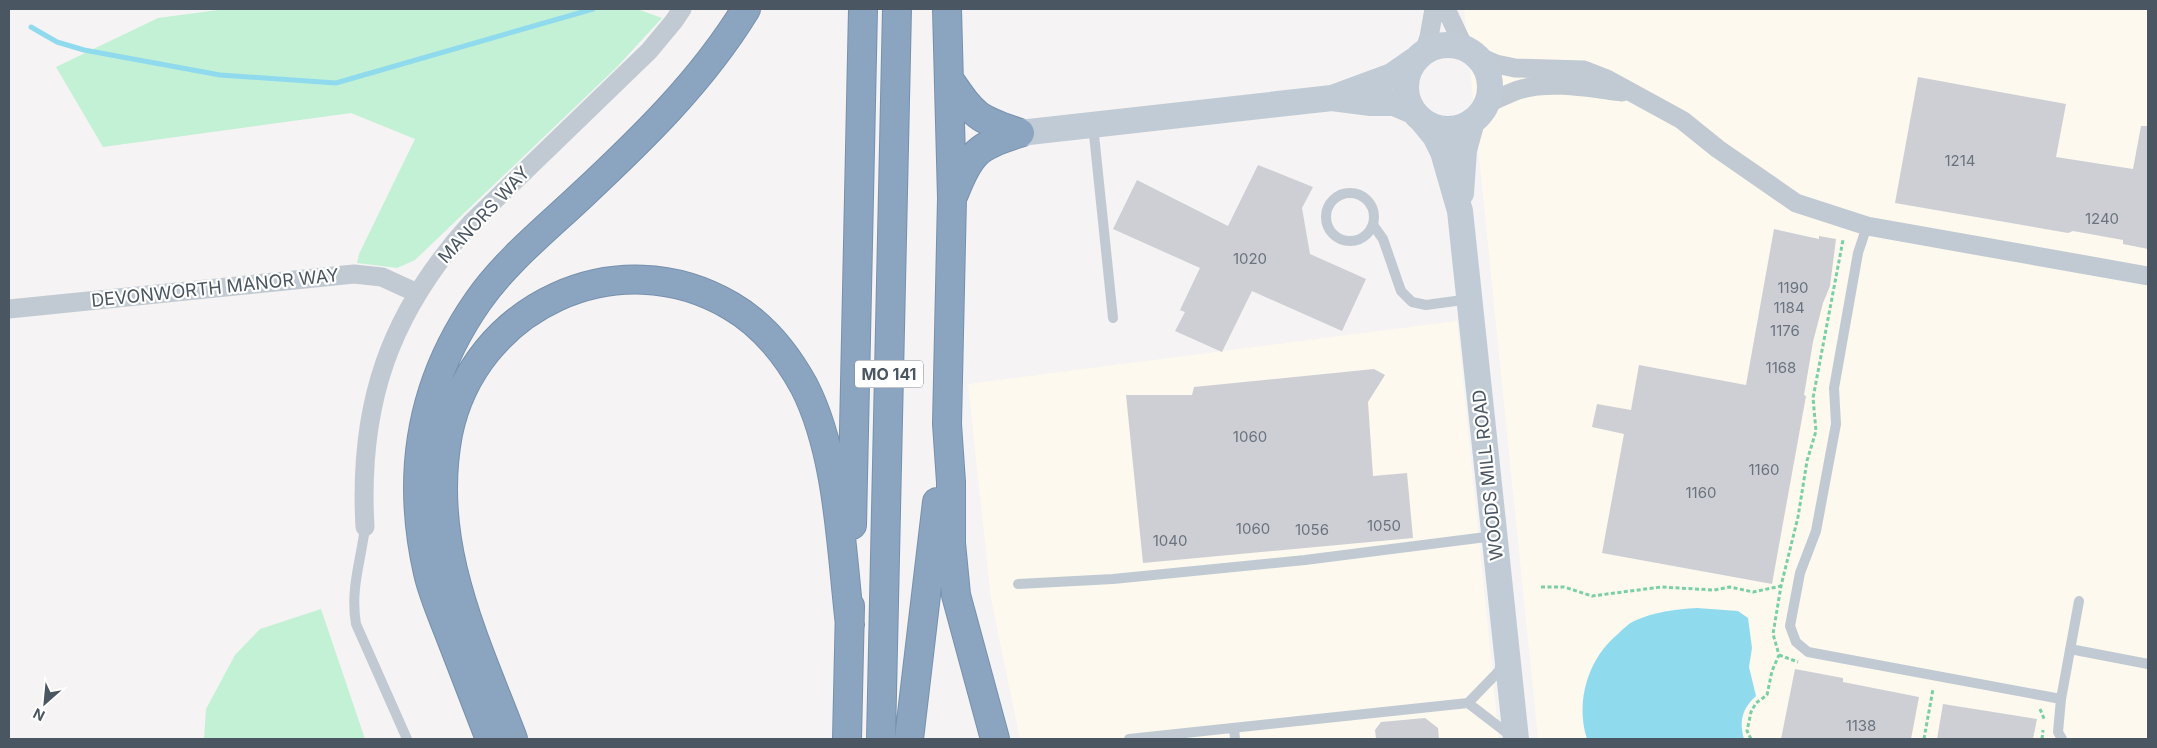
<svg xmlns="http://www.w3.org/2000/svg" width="2157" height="748" font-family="Inter,sans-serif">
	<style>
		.commercial { fill: #fdf9ef }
		.green { fill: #c3f1d5 }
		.water { fill: #90daee }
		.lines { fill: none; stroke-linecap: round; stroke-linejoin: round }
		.stream { stroke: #90daee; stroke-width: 5 }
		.building { fill: #cdcfd5 }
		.highway-casing { stroke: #7690ad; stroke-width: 30 }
		.path { stroke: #7ad0a6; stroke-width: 3; stroke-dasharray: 4 2.5; stroke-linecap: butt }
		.lane { stroke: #c1cad2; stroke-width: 10 }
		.street { stroke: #c1cad2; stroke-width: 19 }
		.secondary { stroke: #c1cbd6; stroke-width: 26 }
		.highway { stroke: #8ba5c1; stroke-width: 28 }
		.labels { text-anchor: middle; stroke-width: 4.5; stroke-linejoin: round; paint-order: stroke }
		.number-label { font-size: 15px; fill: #6b747e }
		.shield { fill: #fff; stroke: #808990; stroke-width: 1 }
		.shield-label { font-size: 16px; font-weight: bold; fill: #4a5661 }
		.street-label { font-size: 18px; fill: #4a5661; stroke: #fff }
	</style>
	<rect width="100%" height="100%" fill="#f5f3f3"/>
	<path class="commercial" d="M 1464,9 L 2148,9 L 2148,739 L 1538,739 Z
		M 1457,321 L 1499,739 L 1020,739 L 991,599 L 968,384 Z"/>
	<path class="green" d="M 226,9 L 637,9 L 662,18 L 617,67 L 415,260 L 397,268 L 357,263 L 359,254 L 415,139 L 351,113 L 103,147 L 56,67 L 158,18 Z
		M 321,609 L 365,739 L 204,739 L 206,709 L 235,655 L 260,629 Z"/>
	<path class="water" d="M 1697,608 L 1738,611 L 1748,618 L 1752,648 L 1749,667 L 1756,696 C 1742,709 1739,721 1744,739 L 1587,739 C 1575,701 1588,658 1619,633 C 1623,629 1628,624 1634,621 C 1654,612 1676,609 1697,608 Z"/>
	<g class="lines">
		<path class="stream" d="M 31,27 L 57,42 L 84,50 L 220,75 L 336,83 L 593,9"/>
	</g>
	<path class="building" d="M 1918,77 L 2066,104 L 2056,157 L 2133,169 L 2141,126 L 2148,126 L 2148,249 L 2123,244 L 2123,240 L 2073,231 L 2068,233 L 1895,203 Z
		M 1258,165 L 1313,187 L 1302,208 L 1310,254 L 1366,279 L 1342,331 L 1252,291 L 1222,352 L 1175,331 L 1185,312 L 1180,310 L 1200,268 L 1113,229 L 1137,180 L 1228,226 Z
		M 1774,229 L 1819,239 L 1819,236 L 1836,239 L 1830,286 L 1823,303 L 1813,342 L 1804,395 L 1806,396 L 1772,584 L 1602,553 L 1624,434 L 1592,427 L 1597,404 L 1631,410 L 1639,365 L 1746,385 Z
		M 1374,369 L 1385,375 L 1368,402 L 1373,476 L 1407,473 L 1413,538 L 1143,563 L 1126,395 L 1192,395 L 1194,387 Z
		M 1795,669 L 1843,678 L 1843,682 L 1919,697 L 1911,739 L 1781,739 Z
		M 1943,704 L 2037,719 L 2033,739 L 1937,739 Z
		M 1425,718 L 1438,728 L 1439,739 L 1376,739 L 1375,730 L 1381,722 Z"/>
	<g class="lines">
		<g class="highway-casing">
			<path id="highway" d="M 947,9 L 952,198 L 947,424 L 951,482 L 951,543 L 956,595 L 995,739
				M 949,79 C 974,116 977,119 1020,133
				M 954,194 C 970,153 977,146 1020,133
				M 852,525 L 863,9
				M 490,739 C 477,706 464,672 451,638 C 443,617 433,595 428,573 C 406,476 420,384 478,301 C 506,261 546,229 581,196 C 642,139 702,81 746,9
				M 513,739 C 475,639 427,545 448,434 C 474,306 618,239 731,306 C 762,324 787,355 804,386 C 839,454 841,549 850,625
				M 847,739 L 850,606
				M 881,739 L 897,9
				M 909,739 L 937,502"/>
		</g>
		<path class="path" d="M 1541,587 L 1564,587 L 1592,596 L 1661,587 L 1714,590 L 1730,587 L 1753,592 L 1781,586
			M 1779,655 L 1798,662
			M 2040,709 L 2045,721
			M 1751,739 L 1747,731 L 1751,712 L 1756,703 L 1767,695 L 1772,671 L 1779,655 L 1773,634 L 1781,586 L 1798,517 L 1807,461 L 1816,431 L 1813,398 L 1843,240
			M 1924,739 L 1933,689
			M 2042,739 L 2043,730"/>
		<path class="lane" d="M 1093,125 L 1113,318
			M1326 217a24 24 0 1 1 48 0a24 24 0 1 1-48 0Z
			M 1373,225 L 1383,239 L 1401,291 L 1412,302 L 1426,305 L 1470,299
			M 1867,226 L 1858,253 L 1834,388 L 1836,424 L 1816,531 L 1800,573 L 1790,626 L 1796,642 L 1808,652 L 2061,699 L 2058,732 L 2062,739
			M 365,527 C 361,561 350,589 356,624 L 407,739
			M 1018,584 L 1113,579 L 1305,560 L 1494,536
			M 2070,649 L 2148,664
			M 2061,699 L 2079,601
			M 1468,703 L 1511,736
			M 1234,728 L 1235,739
			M 1129,739 L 1468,703 L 1499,671 L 1501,663"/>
		<path class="street" d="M 1446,9 L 1465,49
			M 1424,52 L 1429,37 L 1434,9
			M 1475,55 L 1496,64 L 1515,68 L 1584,70 L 1607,79 L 1682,120 L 1718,149 L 1796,203 L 1867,226 L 2148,276
			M 1486,104 C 1496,100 1507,94 1518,90 C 1550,80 1590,88 1622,92
			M 9,309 L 354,274 L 382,277 L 417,293
			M 365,527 C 358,405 389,313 472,222 L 649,51 L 674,21 L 682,9"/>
		<path class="secondary" d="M1406 87a42 42 0 1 1 84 0a42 42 0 1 1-84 0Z
			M 1335,97 L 1392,76 L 1415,60
			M 1421,119 L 1435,136 L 1443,152 L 1460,211 L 1516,739
			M 1020,133 L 1332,98 L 1371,103 L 1394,103 L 1413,111
			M 1461,193 L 1464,150 L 1472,121"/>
		<use href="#highway" class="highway"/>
	</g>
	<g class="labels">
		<g class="number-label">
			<text x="1960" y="166">1214</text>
			<text x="2102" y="224">1240</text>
			<text x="1250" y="264">1020</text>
			<text x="1793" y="293">1190</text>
			<text x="1789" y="313">1184</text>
			<text x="1785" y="336">1176</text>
			<text x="1781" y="373">1168</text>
			<text x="1250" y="442">1060</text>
			<text x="1764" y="475">1160</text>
			<text x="1701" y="498">1160</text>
			<text x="1384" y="531">1050</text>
			<text x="1253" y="534">1060</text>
			<text x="1312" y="535">1056</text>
			<text x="1170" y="546">1040</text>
			<text x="1861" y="731">1138</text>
		</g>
		<rect class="shield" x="855" y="360.5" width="68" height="27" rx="4"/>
		<g class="shield-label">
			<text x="889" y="380">MO 141</text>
		</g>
		<g class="street-label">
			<text transform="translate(484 215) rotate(-47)" y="6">MANORS WAY</text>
			<text transform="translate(215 288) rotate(-6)" y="6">DEVONWORTH MANOR WAY</text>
			<text transform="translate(1488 475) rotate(-96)" y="6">WOODS MILL ROAD</text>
		</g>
	</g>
	<rect width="2157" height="748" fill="none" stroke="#4a5661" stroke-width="20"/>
	<g transform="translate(45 703) rotate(207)" stroke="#ffffff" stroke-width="4" paint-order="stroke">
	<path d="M0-4L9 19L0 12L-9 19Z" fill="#4a5661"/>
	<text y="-8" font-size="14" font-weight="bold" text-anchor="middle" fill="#4a5661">N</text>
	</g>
</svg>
